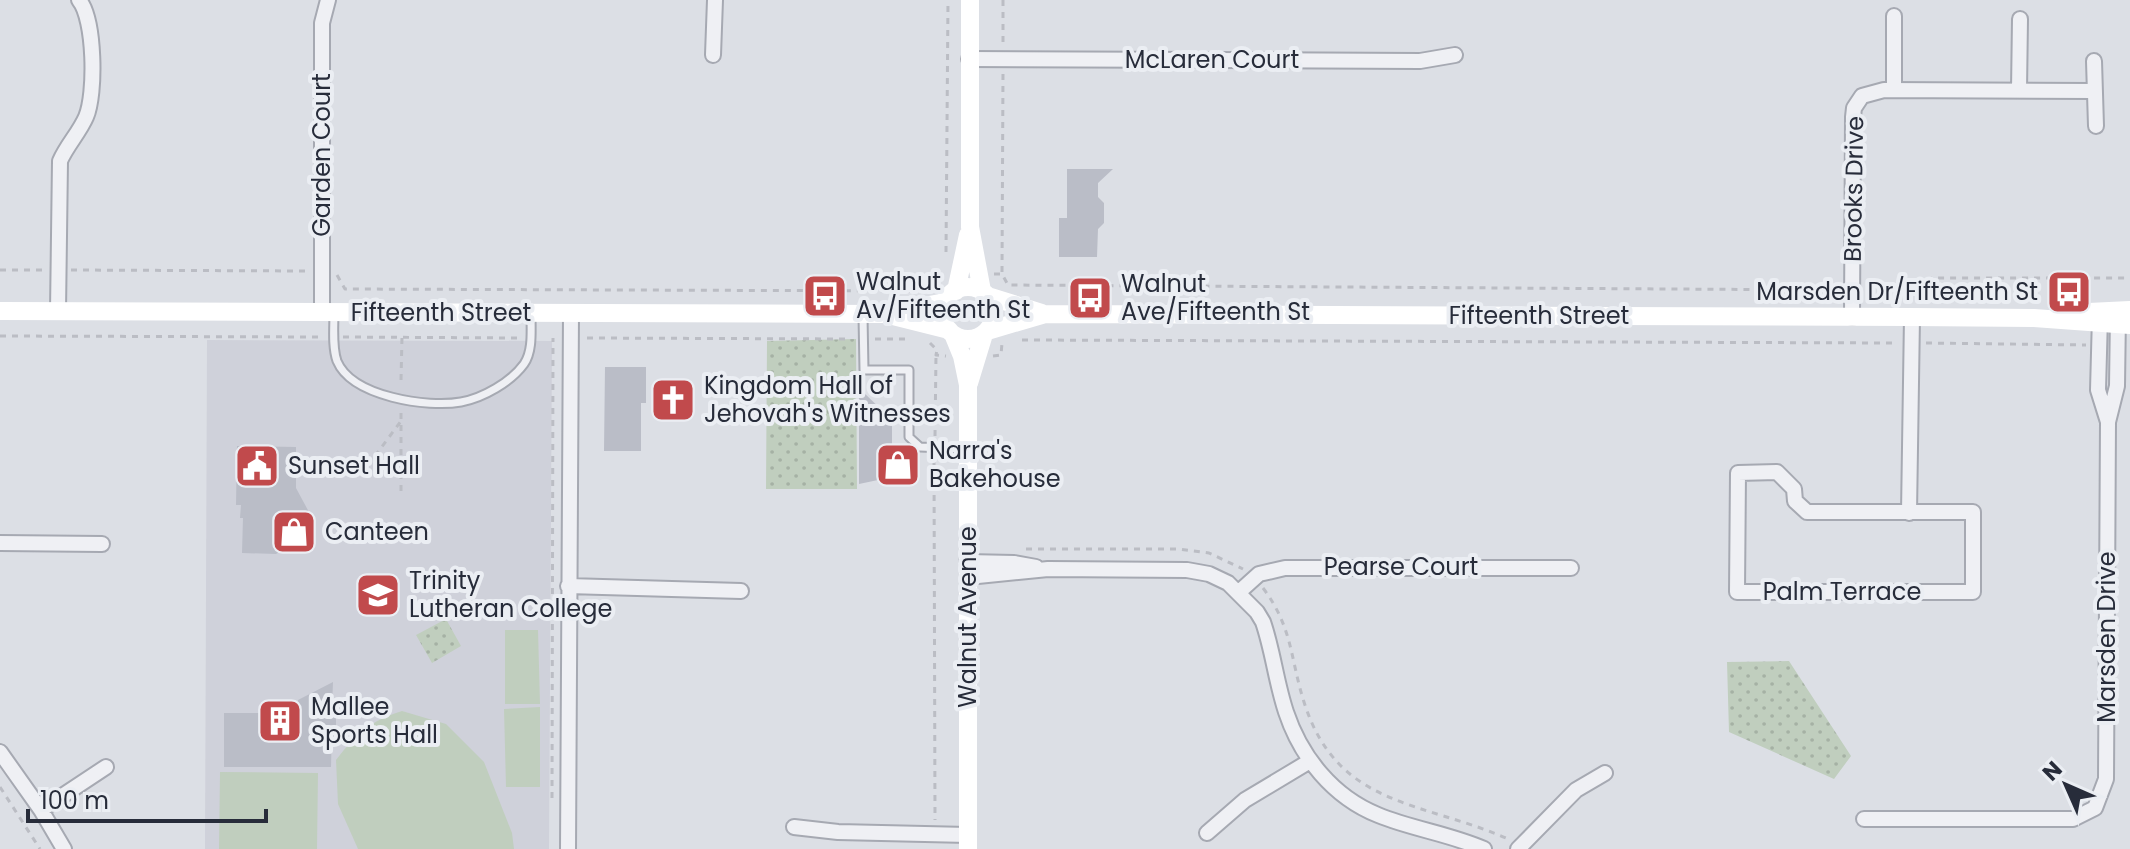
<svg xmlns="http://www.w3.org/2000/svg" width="2130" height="849" font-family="Poppins,sans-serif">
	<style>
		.built { fill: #cfd1da }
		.grass { fill: url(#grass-dots) }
		.pitch { fill: #c0cebe }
		.building { fill: #babdc7 }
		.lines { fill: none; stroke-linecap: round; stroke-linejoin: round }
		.lane-casing { stroke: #a6a9b2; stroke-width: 11 }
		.street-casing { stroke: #a6a9b2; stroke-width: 18 }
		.path { stroke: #bbbdc4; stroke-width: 3; stroke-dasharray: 6 6; stroke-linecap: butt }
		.lane { stroke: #eff0f4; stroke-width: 7 }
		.street { stroke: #eff0f4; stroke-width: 14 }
		.secondary { stroke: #fff; stroke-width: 18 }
		.labels { text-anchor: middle; stroke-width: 8; stroke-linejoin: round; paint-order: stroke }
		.street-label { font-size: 24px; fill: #272c3a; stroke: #ebeef3 }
		.poi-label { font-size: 24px; fill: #272c3a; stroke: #ebeef3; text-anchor: start }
	</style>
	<defs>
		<pattern id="grass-dots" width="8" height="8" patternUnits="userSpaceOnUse" patternTransform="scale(2)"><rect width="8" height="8" fill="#c0cebe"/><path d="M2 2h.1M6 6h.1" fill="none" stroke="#a5b1a4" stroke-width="1.8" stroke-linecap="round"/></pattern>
	</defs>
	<rect width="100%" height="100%" fill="#dcdfe5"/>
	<path class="built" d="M 207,340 L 552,341 L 549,849 L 205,849 Z"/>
	<path class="grass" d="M 856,339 L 857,489 L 766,489 L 767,341 Z
		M 446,619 L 461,646 L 432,663 L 416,635 Z
		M 1789,661 L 1851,756 L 1834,779 L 1729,732 L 1727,662 Z"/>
	<path class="pitch" d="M 505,630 L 538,630 L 540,704 L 505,704 Z
		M 540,707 L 540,787 L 506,787 L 504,709 Z
		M 402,711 L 446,724 L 484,762 L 512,833 L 514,849 L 358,849 L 338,804 L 336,760 C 358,732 369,722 402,711 Z
		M 220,772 L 318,773 L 317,849 L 219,849 Z"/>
	<path class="building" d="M 1067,169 L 1113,169 L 1098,183 L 1098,197 L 1104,203 L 1104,223 L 1098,229 L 1097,257 L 1059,257 L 1059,218 L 1067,218 Z
		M 605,367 L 646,367 L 646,403 L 641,403 L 641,451 L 604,451 Z
		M 859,388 L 892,420 L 892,446 L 911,464 L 911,473 L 859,484 Z
		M 237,446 L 296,447 L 296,488 L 310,514 L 299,520 L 307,536 L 276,554 L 242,553 L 243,518 L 240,518 L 241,505 L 236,505 Z
		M 333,682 L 332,708 L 336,708 L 336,728 L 332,728 L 331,767 L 224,767 L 224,713 L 298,713 L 298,700 Z"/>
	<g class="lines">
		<g class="lane-casing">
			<path id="lane" d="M 334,312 C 334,327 332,347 337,361 C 352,397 428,408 461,402 C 483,398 511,382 524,364 C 533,351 531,331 531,315
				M 863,316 L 864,370 L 909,370 L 909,437 L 920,447 L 966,449"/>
		</g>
		<g class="street-casing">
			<path id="street" d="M 713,55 L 715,0
				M 969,59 L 1420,61 L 1455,55
				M 2094,61 L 2096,126
				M 1894,90 L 1894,16
				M 2019,90 L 2020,19
				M 58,311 L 60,161 C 67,145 79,133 86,117 C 96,94 95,19 79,0
				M 322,312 L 322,23 L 328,0
				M 2100,316 L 2098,390 L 2108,422
				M 1852,317 L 1853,117 L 1854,108 L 1862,96 L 1884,90 L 2095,91
				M 1777,472 L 1794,489 L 1795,501 L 1807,512 L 1973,512 L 1973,592 L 1737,592 L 1738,473 Z
				M 1909,513 L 1912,317
				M 0,543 L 102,544
				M 967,562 L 1014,563 L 1036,567
				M 968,577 L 1048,569 L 1187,570 L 1209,574 L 1228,583 L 1257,612 L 1263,622 C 1273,651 1276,682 1286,712 C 1301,757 1333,797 1378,815 C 1412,829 1450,834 1484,849
				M 568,586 L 741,591
				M 1239,592 L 1259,574 L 1285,568 L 1571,568
				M 0,752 L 41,810 L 64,849
				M 41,810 L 106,767
				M 1864,819 L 2073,819 L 2095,808 L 2106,779 L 2108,422 L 2117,386 L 2118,314
				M 794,827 L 838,832 L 968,835
				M 1207,833 L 1245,800 L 1310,761
				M 568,849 L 571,313
				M 1518,849 L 1576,790 L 1605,773"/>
		</g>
		<path class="path" d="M 1003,0 L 1003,44
			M 946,252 L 948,0
			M 0,270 L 44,270
			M 71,270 L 308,271
			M 1002,272 L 1003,72
			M 994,274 L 1002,274 L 1008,285 L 1839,290
			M 337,275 L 345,289 L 910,291
			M 1867,289 L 1932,278 L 2130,278
			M 0,336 L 323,337
			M 343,337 L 519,338
			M 587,338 L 851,339
			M 875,339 L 911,339
			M 1022,340 L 1898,343
			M 930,343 L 937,350 L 936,355 L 946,356
			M 1926,343 L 2086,345
			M 993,356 L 1001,355 L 1002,343
			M 401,380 L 402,337
			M 935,436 L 936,355
			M 375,456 L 401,421
			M 934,459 L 935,820
			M 401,491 L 401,411
			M 1026,549 L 1178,549 L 1209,553 L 1243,569
			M 1263,588 C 1293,628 1290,658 1304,702 C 1337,807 1421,801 1506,838
			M 0,787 L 40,849
			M 552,798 L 553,338"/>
		<use href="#lane" class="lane"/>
		<use href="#street" class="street"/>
		<path class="secondary" d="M 970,0 L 970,227 L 982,291
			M942 313a26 26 0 1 1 52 0a26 26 0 1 1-52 0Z
			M 956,291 L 968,235
			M 988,296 L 1042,313
			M 0,311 L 882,314 L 945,302
			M 2068,313 L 2130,310
			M 893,316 L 949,330
			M 987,331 L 1045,314 L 1912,317 L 2034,318 L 2130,325
			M 953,334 L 962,356 L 968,385 L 968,849
			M 969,383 L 984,334"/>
	</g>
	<defs>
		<g id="bus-square" transform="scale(2.3)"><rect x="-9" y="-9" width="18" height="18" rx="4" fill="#c14a4c" stroke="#ebeef3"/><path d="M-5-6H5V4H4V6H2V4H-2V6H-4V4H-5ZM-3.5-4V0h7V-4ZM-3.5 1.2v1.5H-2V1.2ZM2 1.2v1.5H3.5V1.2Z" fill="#fff"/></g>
		<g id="church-square" transform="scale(2.3)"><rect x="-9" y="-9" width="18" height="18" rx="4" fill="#c14a4c" stroke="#ebeef3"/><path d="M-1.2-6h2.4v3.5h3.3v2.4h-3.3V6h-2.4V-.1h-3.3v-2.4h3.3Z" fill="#fff"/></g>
		<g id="shop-square" transform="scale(2.3)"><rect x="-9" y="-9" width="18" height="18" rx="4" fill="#c14a4c" stroke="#ebeef3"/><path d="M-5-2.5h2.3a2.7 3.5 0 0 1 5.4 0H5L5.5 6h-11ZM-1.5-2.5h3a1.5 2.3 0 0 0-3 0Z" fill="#fff"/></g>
		<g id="civic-square" transform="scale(2.3)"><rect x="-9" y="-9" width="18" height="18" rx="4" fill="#c14a4c" stroke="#ebeef3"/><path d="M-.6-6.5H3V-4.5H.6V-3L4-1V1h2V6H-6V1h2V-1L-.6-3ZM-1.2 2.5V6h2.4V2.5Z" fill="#fff"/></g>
		<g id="school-square" transform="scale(2.3)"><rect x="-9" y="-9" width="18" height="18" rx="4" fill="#c14a4c" stroke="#ebeef3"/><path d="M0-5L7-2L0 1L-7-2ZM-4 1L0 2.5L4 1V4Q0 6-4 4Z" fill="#fff"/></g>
		<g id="building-square" transform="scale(2.3)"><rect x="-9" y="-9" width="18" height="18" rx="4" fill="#c14a4c" stroke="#ebeef3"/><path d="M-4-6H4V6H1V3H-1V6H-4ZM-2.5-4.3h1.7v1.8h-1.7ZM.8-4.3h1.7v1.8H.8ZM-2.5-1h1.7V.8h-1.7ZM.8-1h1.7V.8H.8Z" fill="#fff"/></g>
	</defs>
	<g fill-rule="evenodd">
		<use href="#bus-square" x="2069" y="292"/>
		<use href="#bus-square" x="825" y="296"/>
		<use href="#bus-square" x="1090" y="298"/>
		<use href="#church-square" x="673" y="400"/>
		<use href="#shop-square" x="898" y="465"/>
		<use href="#civic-square" x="257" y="466"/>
		<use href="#shop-square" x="294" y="532"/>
		<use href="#school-square" x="378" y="595"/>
		<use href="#building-square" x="280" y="721"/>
	</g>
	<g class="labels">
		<g class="street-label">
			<text x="1212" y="68">McLaren Court</text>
			<text transform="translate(322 155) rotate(-90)" y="8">Garden Court</text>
			<text transform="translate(1854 189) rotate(-89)" y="8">Brooks Drive</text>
			<text x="441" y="321">Fifteenth Street</text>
			<text x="1539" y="324">Fifteenth Street</text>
			<text x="1401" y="575">Pearse Court</text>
			<text x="1842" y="600">Palm Terrace</text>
			<text transform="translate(968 617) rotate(-90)" y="8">Walnut Avenue</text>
			<text transform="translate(2107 637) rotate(-90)" y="8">Marsden Drive</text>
		</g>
		<g class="poi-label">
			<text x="856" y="290">Walnut<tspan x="856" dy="28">Av/Fifteenth St</tspan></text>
			<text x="1121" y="292">Walnut<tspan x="1121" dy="28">Ave/Fifteenth St</tspan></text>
			<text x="2038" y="300" text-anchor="end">Marsden Dr/Fifteenth St</text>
			<text x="704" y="394">Kingdom Hall of<tspan x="704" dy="28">Jehovah's Witnesses</tspan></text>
			<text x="929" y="459">Narra's<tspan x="929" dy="28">Bakehouse</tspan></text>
			<text x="288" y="474">Sunset Hall</text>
			<text x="325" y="540">Canteen</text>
			<text x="409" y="589">Trinity<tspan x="409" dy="28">Lutheran College</tspan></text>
			<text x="311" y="715">Mallee<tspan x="311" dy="28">Sports Hall</tspan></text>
		</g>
	</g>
	<g transform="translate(2066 785) rotate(315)" stroke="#ebeef3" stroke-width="6" paint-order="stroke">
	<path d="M0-6L14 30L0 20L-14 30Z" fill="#272c3a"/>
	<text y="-12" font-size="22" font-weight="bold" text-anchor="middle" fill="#272c3a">N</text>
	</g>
	<path d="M28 809v12h238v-12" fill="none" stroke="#272c3a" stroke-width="4"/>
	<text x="40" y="809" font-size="24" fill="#272c3a" stroke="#ebeef3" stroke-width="6" paint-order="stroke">100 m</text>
</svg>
